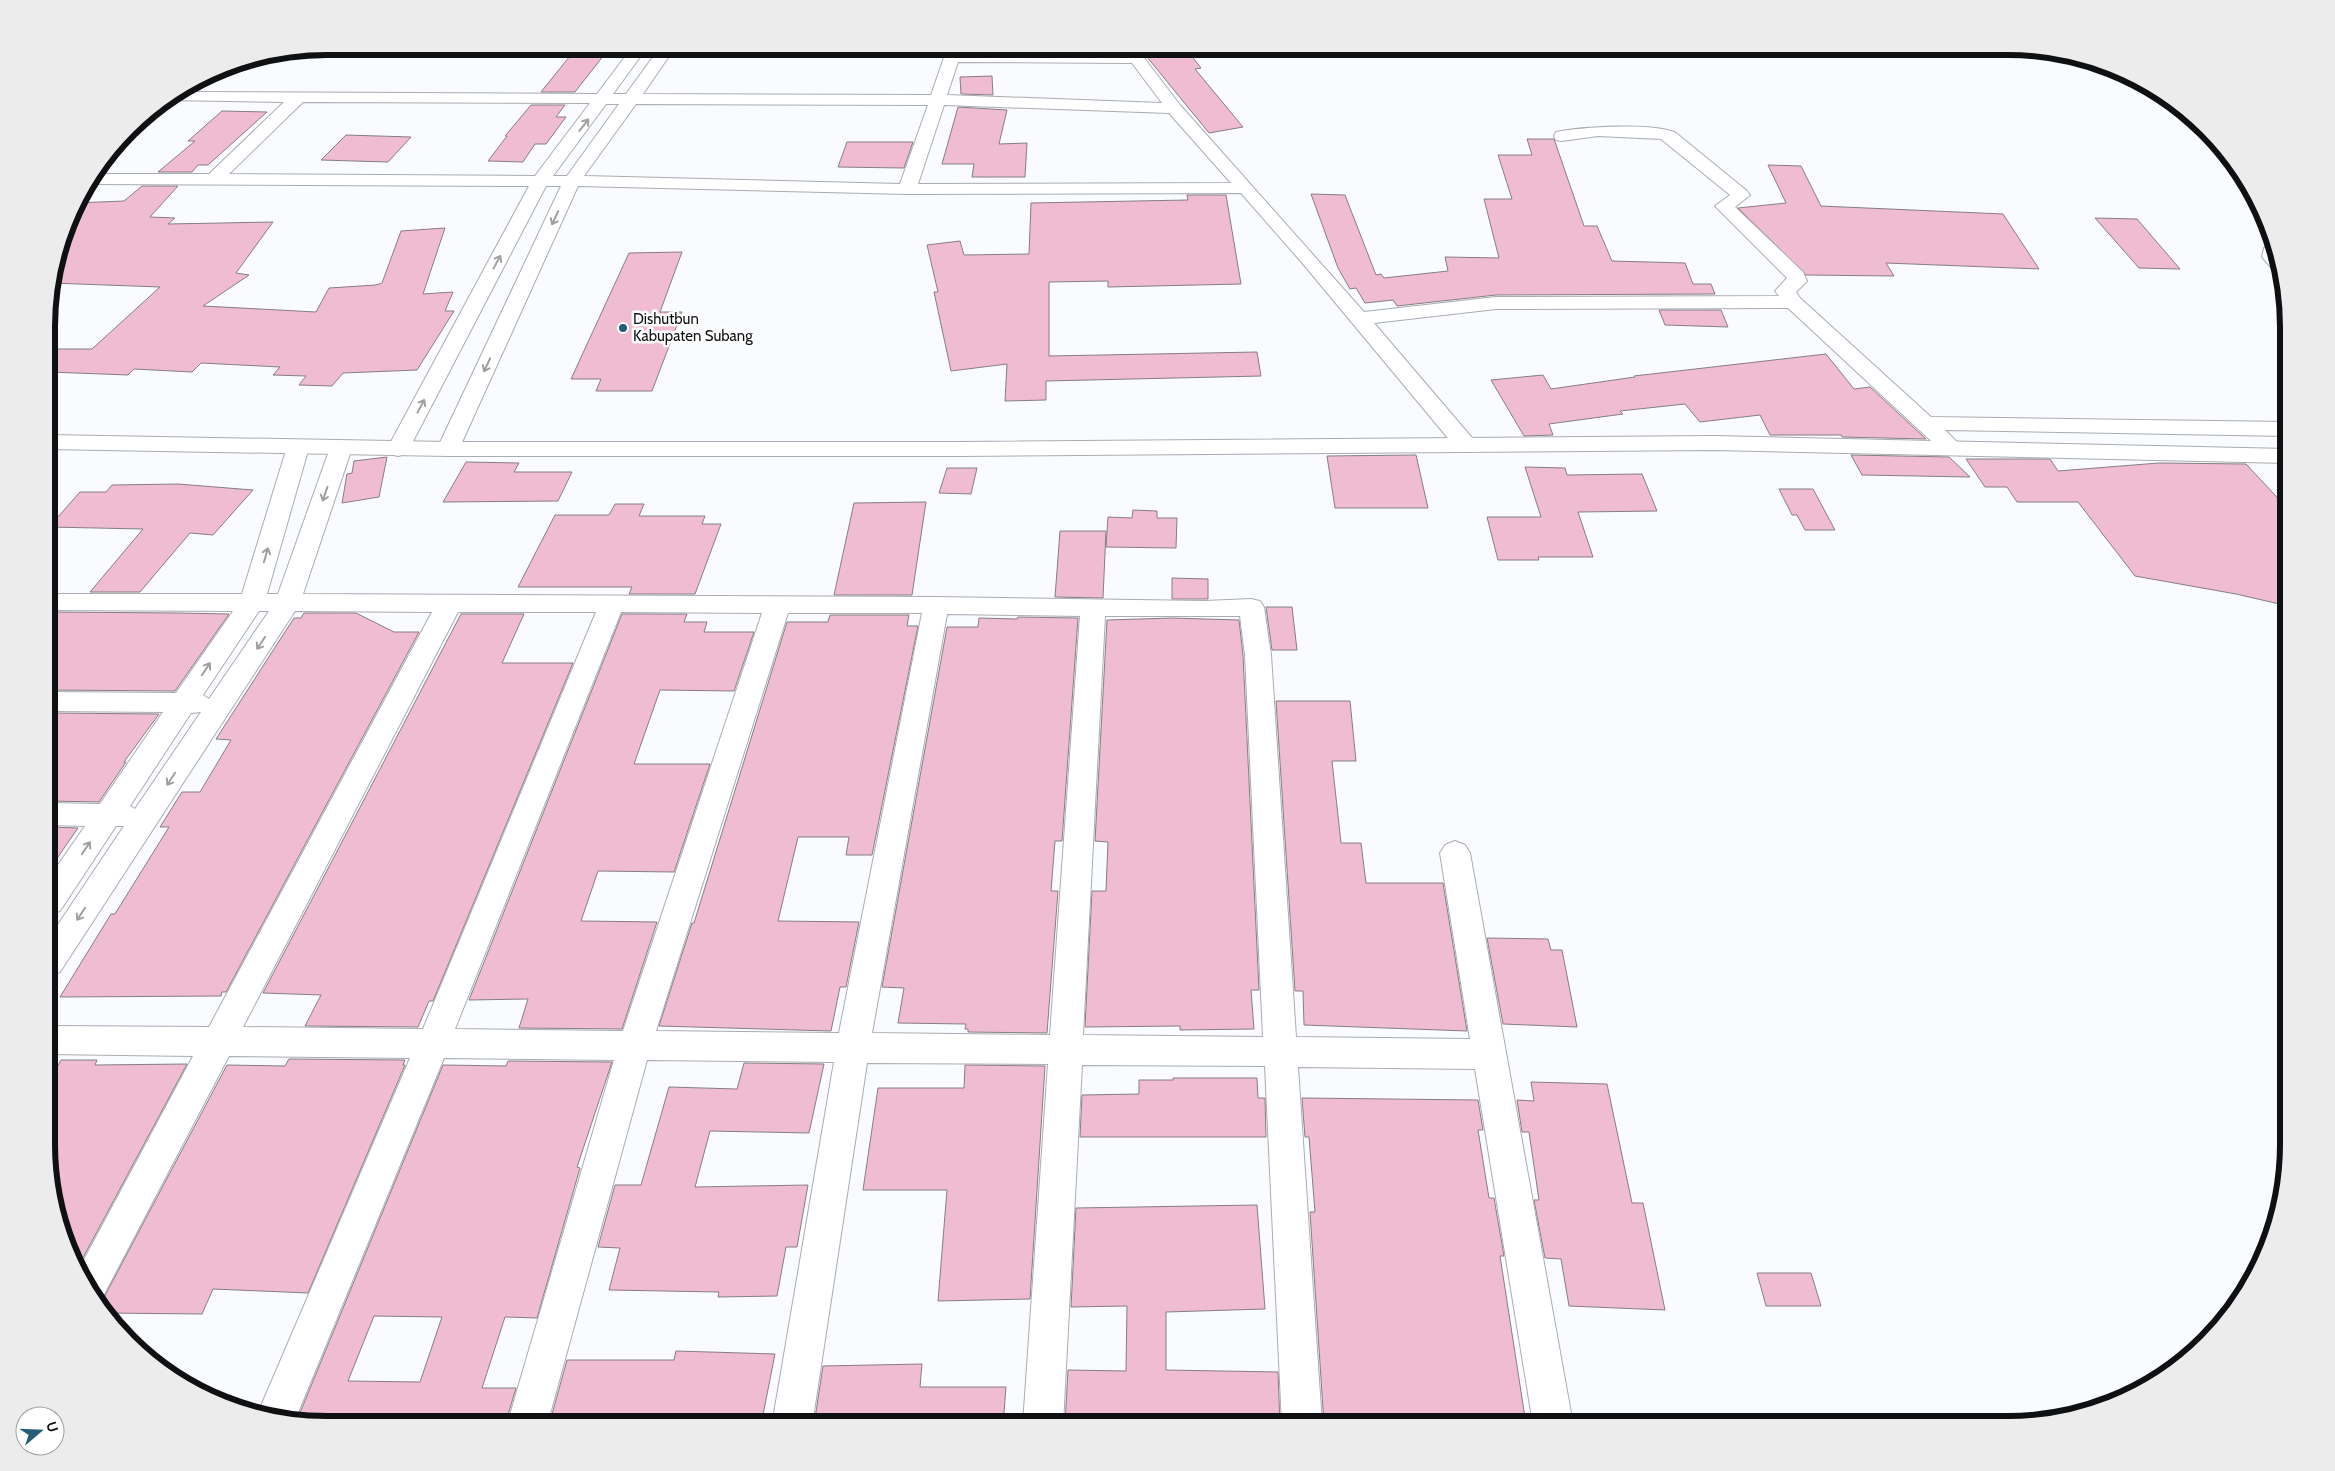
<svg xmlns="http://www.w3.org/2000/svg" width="2335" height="1471" font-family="Cabin,sans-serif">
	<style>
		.building { fill: #efbcd2; stroke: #867e81; fill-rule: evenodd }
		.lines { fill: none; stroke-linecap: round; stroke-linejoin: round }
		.street-casing { stroke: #a9acb3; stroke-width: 2 }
		.secondary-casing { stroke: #a9acb3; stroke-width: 2 }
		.street { fill: #fff; fill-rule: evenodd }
		.secondary { fill: #fff; fill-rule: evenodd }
		.oneway { stroke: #9f9fa0 }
		.poi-dot { fill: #225f76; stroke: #fff; stroke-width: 2 }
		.labels { text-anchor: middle; stroke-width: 5; stroke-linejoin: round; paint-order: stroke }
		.far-poi-label { font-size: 15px; fill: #0f1012; stroke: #fff; text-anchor: start }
		.rim { fill: none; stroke: #0f1012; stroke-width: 6 }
	</style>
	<rect width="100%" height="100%" fill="#f9fbfe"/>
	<path class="building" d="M 578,46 L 611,46 L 575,92 L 541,92 Z
		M 1138,46 L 1184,46 L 1201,68 L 1195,69 L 1243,127 L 1209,133 Z
		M 992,76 L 993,95 L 961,94 L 960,77 Z
		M 531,105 L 565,105 L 556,117 L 566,117 L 546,144 L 535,144 L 523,162 L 488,161 L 507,136 L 505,136 Z
		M 958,107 L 1007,110 L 999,144 L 1027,143 L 1025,177 L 972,177 L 974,164 L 942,164 Z
		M 222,111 L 267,112 L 208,165 L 198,165 L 192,172 L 158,172 L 195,141 L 188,141 Z
		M 346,135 L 411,137 L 388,162 L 321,160 Z
		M 1527,139 L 1554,139 L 1584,226 L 1597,226 L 1612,261 L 1685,263 L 1693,284 L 1711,284 L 1715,294 L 1496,295 L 1397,306 L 1393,300 L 1365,303 L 1356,288 L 1350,289 L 1338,268 L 1311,194 L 1345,195 L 1376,275 L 1381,274 L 1384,278 L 1448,271 L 1445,257 L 1499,258 L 1484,199 L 1512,199 L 1498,155 L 1532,155 Z
		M 847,142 L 913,142 L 904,168 L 838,167 Z
		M 1768,165 L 1801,166 L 1821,206 L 2003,214 L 2039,269 L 1886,263 L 1894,276 L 1806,275 L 1738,208 L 1786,203 Z
		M 142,186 L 178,186 L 150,217 L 175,218 L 168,224 L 273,222 L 236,273 L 249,275 L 203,306 L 316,312 L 329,288 L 376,285 L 382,283 L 401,231 L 445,228 L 423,294 L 453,292 L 445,311 L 454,311 L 417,370 L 343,373 L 332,386 L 299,385 L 306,376 L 273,375 L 280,367 L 201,363 L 192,372 L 134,369 L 128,375 L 49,372 L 49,349 L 92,349 L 160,287 L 51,283 L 75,203 L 124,201 Z
		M 1187,195 L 1226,195 L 1241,284 L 1108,287 L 1108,281 L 1049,282 L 1049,356 L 1257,352 L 1261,376 L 1046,381 L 1046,400 L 1005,401 L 1007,364 L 951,371 L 934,292 L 938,292 L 927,245 L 960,241 L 964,255 L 1029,254 L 1031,203 L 1188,200 Z
		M 2095,218 L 2137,219 L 2180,269 L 2139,268 Z
		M 682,252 L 660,312 L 682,312 L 652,391 L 596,391 L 601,379 L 571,379 L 629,253 Z
		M 1659,310 L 1721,310 L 1728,327 L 1665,325 Z
		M 1826,354 L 1854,389 L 1870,387 L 1926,439 L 1842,437 L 1841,435 L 1770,435 L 1760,415 L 1700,422 L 1685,404 L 1620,411 L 1623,414 L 1549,424 L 1553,435 L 1524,436 L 1491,380 L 1543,375 L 1551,389 L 1635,377 L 1634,376 Z
		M 1416,455 L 1428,508 L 1335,508 L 1327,456 Z
		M 1851,455 L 1949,457 L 1970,477 L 1862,475 Z
		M 387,457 L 379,497 L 342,503 L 347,474 L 352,473 L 354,461 Z
		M 1966,459 L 2050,459 L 2058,471 L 2159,463 L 2246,464 L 2288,509 L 2288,606 L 2236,594 L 2135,576 L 2078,502 L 2017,502 L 2007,487 L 1985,487 Z
		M 466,462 L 519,463 L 514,472 L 572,472 L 558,501 L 443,502 Z
		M 1525,467 L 1565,468 L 1567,475 L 1642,474 L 1657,511 L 1578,512 L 1593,557 L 1538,557 L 1539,560 L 1498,560 L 1487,517 L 1541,517 Z
		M 947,468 L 977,468 L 971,494 L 939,493 Z
		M 178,484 L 253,490 L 213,535 L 190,533 L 140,592 L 90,592 L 143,529 L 49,527 L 80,492 L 106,492 L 112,485 Z
		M 1779,489 L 1813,489 L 1835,530 L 1805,530 L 1797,515 L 1792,515 Z
		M 926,502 L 912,595 L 834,595 L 854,503 Z
		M 615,504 L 644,504 L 639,516 L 705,516 L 702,524 L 721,524 L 695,594 L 629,594 L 632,587 L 518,587 L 555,515 L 609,515 Z
		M 1133,510 L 1157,511 L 1157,518 L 1177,518 L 1176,548 L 1106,547 L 1108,517 L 1132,518 Z
		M 1060,531 L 1106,531 L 1103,598 L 1055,597 Z
		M 1172,578 L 1208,579 L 1208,599 L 1172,599 Z
		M 1266,607 L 1292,607 L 1297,650 L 1272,650 Z
		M 49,612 L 178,613 L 229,614 L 175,691 L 49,690 Z
		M 304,613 L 356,613 L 394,632 L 419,632 L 226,992 L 222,992 L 221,996 L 60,997 L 111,914 L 115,914 L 169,827 L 160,827 L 182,792 L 200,792 L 231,740 L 216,739 L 294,618 L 301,618 Z
		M 461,614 L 524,614 L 502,663 L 573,663 L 433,1001 L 429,1001 L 418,1027 L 305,1026 L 321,995 L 263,993 Z
		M 622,614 L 687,614 L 684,622 L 707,622 L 704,632 L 754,632 L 734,691 L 660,690 L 634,764 L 710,764 L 674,872 L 598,871 L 581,921 L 657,922 L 622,1029 L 519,1028 L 528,999 L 469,1000 Z
		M 830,615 L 909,615 L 907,626 L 918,626 L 872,855 L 846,855 L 849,837 L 798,837 L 778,921 L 859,922 L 846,987 L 840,987 L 831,1031 L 659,1026 L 692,923 L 694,923 L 787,622 L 828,622 Z
		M 1018,617 L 1078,618 L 1062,841 L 1055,841 L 1051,891 L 1058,891 L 1047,1033 L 968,1032 L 968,1029 L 965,1029 L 966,1024 L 898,1023 L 904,988 L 882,987 L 947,627 L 978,627 L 979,618 L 1017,619 Z
		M 1172,618 L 1239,620 L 1243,655 L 1259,990 L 1251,990 L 1254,1029 L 1180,1030 L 1180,1026 L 1085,1027 L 1092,891 L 1106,891 L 1108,842 L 1095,841 L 1107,620 Z
		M 1276,701 L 1350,701 L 1356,761 L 1332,761 L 1341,843 L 1361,843 L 1366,883 L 1443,883 L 1467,1031 L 1304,1025 L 1303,991 L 1295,991 Z
		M 49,713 L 159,714 L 124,762 L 126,762 L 99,802 L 49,801 Z
		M 49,827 L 78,828 L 49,870 Z
		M 1487,938 L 1548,939 L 1551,950 L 1562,950 L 1577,1027 L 1503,1024 Z
		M 289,1059 L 405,1060 L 403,1065 L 405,1065 L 308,1293 L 213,1289 L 202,1314 L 106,1313 L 100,1305 L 227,1065 L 285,1066 Z
		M 61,1060 L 97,1060 L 95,1065 L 187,1064 L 78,1267 L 49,1180 L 49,1082 Z
		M 508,1061 L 612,1062 L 577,1167 L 580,1168 L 537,1318 L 505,1317 L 482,1388 L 516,1388 L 505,1425 L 327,1425 L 297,1420 L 443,1065 L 506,1066 ZM 374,1316 L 442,1317 L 420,1382 L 348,1381 Z
		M 744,1063 L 824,1064 L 809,1133 L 710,1131 L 695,1187 L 808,1185 L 797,1247 L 786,1247 L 777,1296 L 718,1297 L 719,1292 L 609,1290 L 620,1248 L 598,1247 L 615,1185 L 641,1185 L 669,1087 L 737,1089 Z
		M 965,1065 L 1045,1066 L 1030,1299 L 938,1301 L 947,1190 L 863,1190 L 878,1088 L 964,1088 Z
		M 1173,1078 L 1257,1078 L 1258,1098 L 1265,1098 L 1266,1137 L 1080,1137 L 1082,1095 L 1139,1094 L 1139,1080 L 1173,1080 Z
		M 1531,1082 L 1607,1084 L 1632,1203 L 1643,1203 L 1665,1310 L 1569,1306 L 1561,1259 L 1545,1258 L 1534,1200 L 1539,1200 L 1529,1132 L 1522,1132 L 1517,1100 L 1534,1101 Z
		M 1302,1098 L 1478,1100 L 1483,1130 L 1478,1130 L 1489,1198 L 1494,1198 L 1504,1256 L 1500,1256 L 1526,1424 L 1324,1424 L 1310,1212 L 1315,1212 L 1309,1137 L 1305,1137 Z
		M 1257,1205 L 1265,1309 L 1166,1312 L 1166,1370 L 1278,1372 L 1280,1424 L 1065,1424 L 1068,1370 L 1126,1371 L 1127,1306 L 1071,1307 L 1076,1208 Z
		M 1757,1273 L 1811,1273 L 1821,1306 L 1766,1306 Z
		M 676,1351 L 775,1354 L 761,1425 L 549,1425 L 567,1360 L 674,1360 Z
		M 922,1364 L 920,1387 L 1006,1387 L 1003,1425 L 814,1425 L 823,1366 Z"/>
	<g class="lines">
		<g class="street-casing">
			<path id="street" d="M 633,46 L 648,46 L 613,94 L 626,94 L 661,46 L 676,46 L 643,94 L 931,95 L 948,46 L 963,46 L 961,52 L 1125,53 L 1120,46 L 1135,46 L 1180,105 L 1364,312 L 1496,297 L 1779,296 L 1775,291 L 1787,278 L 1715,206 L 1730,195 L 1661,139 L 1598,136 L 1562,141 L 1556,140 L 1554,136 L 1556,132 C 1579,127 1656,122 1676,133 L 1747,191 L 1750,195 L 1735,207 L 1803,272 L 1807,281 L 1796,292 L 1800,298 L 1931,417 L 2288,422 L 2288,436 L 1945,430 L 1962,447 L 1959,452 L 1951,454 L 1943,452 L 1788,308 L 1496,309 L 1374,323 L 1473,439 L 1476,444 L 1473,449 L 1465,451 L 1457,449 L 1304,265 L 1241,193 L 907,194 L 578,186 L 459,449 L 456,454 L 448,456 L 440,454 L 437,449 L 561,186 L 546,186 L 409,449 L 406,454 L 398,456 L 390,454 L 387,449 L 529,186 L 90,184 L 98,174 L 209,174 L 284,102 L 167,100 L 180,92 L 597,94 ZM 958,62 L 1132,63 L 1162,103 L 947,95 ZM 303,102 L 590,103 L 535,176 L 229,174 ZM 606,104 L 619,104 L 567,176 L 553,176 ZM 636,104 L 928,105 L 900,184 L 584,176 ZM 944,105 L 1169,113 L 1231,183 L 918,184 Z
				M 2275,244 L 2279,254 L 2281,273 L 2274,271 L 2262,257 L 2264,248 Z
				M 298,440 L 306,442 L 309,447 L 267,594 L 278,594 L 330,448 L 333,443 L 341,441 L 349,443 L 352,448 L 303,594 L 936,597 L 1205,601 L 1251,599 L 1260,601 L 1264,607 L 1271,655 L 1296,1037 L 1470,1039 L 1440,853 L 1445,845 L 1455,841 L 1465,845 L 1470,853 L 1573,1424 L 1533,1424 L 1475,1069 L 1298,1067 L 1322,1424 L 1282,1424 L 1265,1066 L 1082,1065 L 1063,1424 L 1023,1424 L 1048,1064 L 867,1063 L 812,1425 L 772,1425 L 834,1062 L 647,1060 L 547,1425 L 507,1425 L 614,1060 L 444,1058 L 295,1420 L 258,1413 L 410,1058 L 229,1056 L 99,1304 L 84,1285 L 79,1269 L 193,1056 L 49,1054 L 49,1026 L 209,1027 L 432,612 L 295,611 L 60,972 L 49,976 L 49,938 L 124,826 L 116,826 L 60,911 L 49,914 L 49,878 L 85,826 L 49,825 L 49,803 L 100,804 L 163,712 L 49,711 L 49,692 L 176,693 L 233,611 L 49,610 L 49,594 L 242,594 L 287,447 L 290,442 ZM 259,611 L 269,611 L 209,699 L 203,695 ZM 458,612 L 596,612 L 423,1029 L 243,1027 ZM 621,612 L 762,613 L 623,1031 L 455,1029 ZM 788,613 L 922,613 L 839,1033 L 656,1031 ZM 947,614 L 1080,616 L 1050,1035 L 872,1033 ZM 1105,616 L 1240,616 L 1245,655 L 1263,1037 L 1083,1035 ZM 201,712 L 135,809 L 130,806 L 191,713 Z"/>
		</g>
		<g class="secondary-casing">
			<path id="secondary" d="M 49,435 L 448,442 L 961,442 L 1715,436 L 2288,449 L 2288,463 L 1715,450 L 961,456 L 448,456 L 49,449 Z"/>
		</g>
		<use href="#street" class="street"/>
		<use href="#secondary" class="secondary"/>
	</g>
	<defs><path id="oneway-shaft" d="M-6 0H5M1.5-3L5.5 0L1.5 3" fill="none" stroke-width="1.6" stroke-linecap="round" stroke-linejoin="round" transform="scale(1.25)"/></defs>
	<g class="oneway">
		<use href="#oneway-shaft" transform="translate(584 125) rotate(-52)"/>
		<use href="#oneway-shaft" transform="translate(555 218) rotate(115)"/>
		<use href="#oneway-shaft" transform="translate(497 262) rotate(-62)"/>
		<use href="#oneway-shaft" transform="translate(487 365) rotate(115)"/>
		<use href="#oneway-shaft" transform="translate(421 406) rotate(-62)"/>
		<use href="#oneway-shaft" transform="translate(325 494) rotate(109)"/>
		<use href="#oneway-shaft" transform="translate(266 555) rotate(-74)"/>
		<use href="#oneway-shaft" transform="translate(261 643) rotate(124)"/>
		<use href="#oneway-shaft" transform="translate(206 669) rotate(-56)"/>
		<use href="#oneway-shaft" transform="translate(171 779) rotate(123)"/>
		<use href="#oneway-shaft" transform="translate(86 848) rotate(-56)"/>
		<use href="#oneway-shaft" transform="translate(81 914) rotate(124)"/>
	</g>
	<circle class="poi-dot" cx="623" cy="328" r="5"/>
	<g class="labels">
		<g class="far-poi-label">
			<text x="633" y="324">Dishutbun<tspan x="633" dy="17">Kabupaten Subang</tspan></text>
		</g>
	</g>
	<path d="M0 0H2335V1471H0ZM327 55H2008A272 272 0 0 1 2280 327V1144A272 272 0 0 1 2008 1416H327A272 272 0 0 1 55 1144V327A272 272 0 0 1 327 55Z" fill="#ececec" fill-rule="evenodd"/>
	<path class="rim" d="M327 55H2008A272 272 0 0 1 2280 327V1144A272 272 0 0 1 2008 1416H327A272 272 0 0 1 55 1144V327A272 272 0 0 1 327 55Z"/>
	<g transform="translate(40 1431) rotate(71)"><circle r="24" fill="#ffffff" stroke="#9f9fa0"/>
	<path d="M0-4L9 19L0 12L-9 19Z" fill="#225f76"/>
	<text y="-8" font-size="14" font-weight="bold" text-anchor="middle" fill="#0f1012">U</text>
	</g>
</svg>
